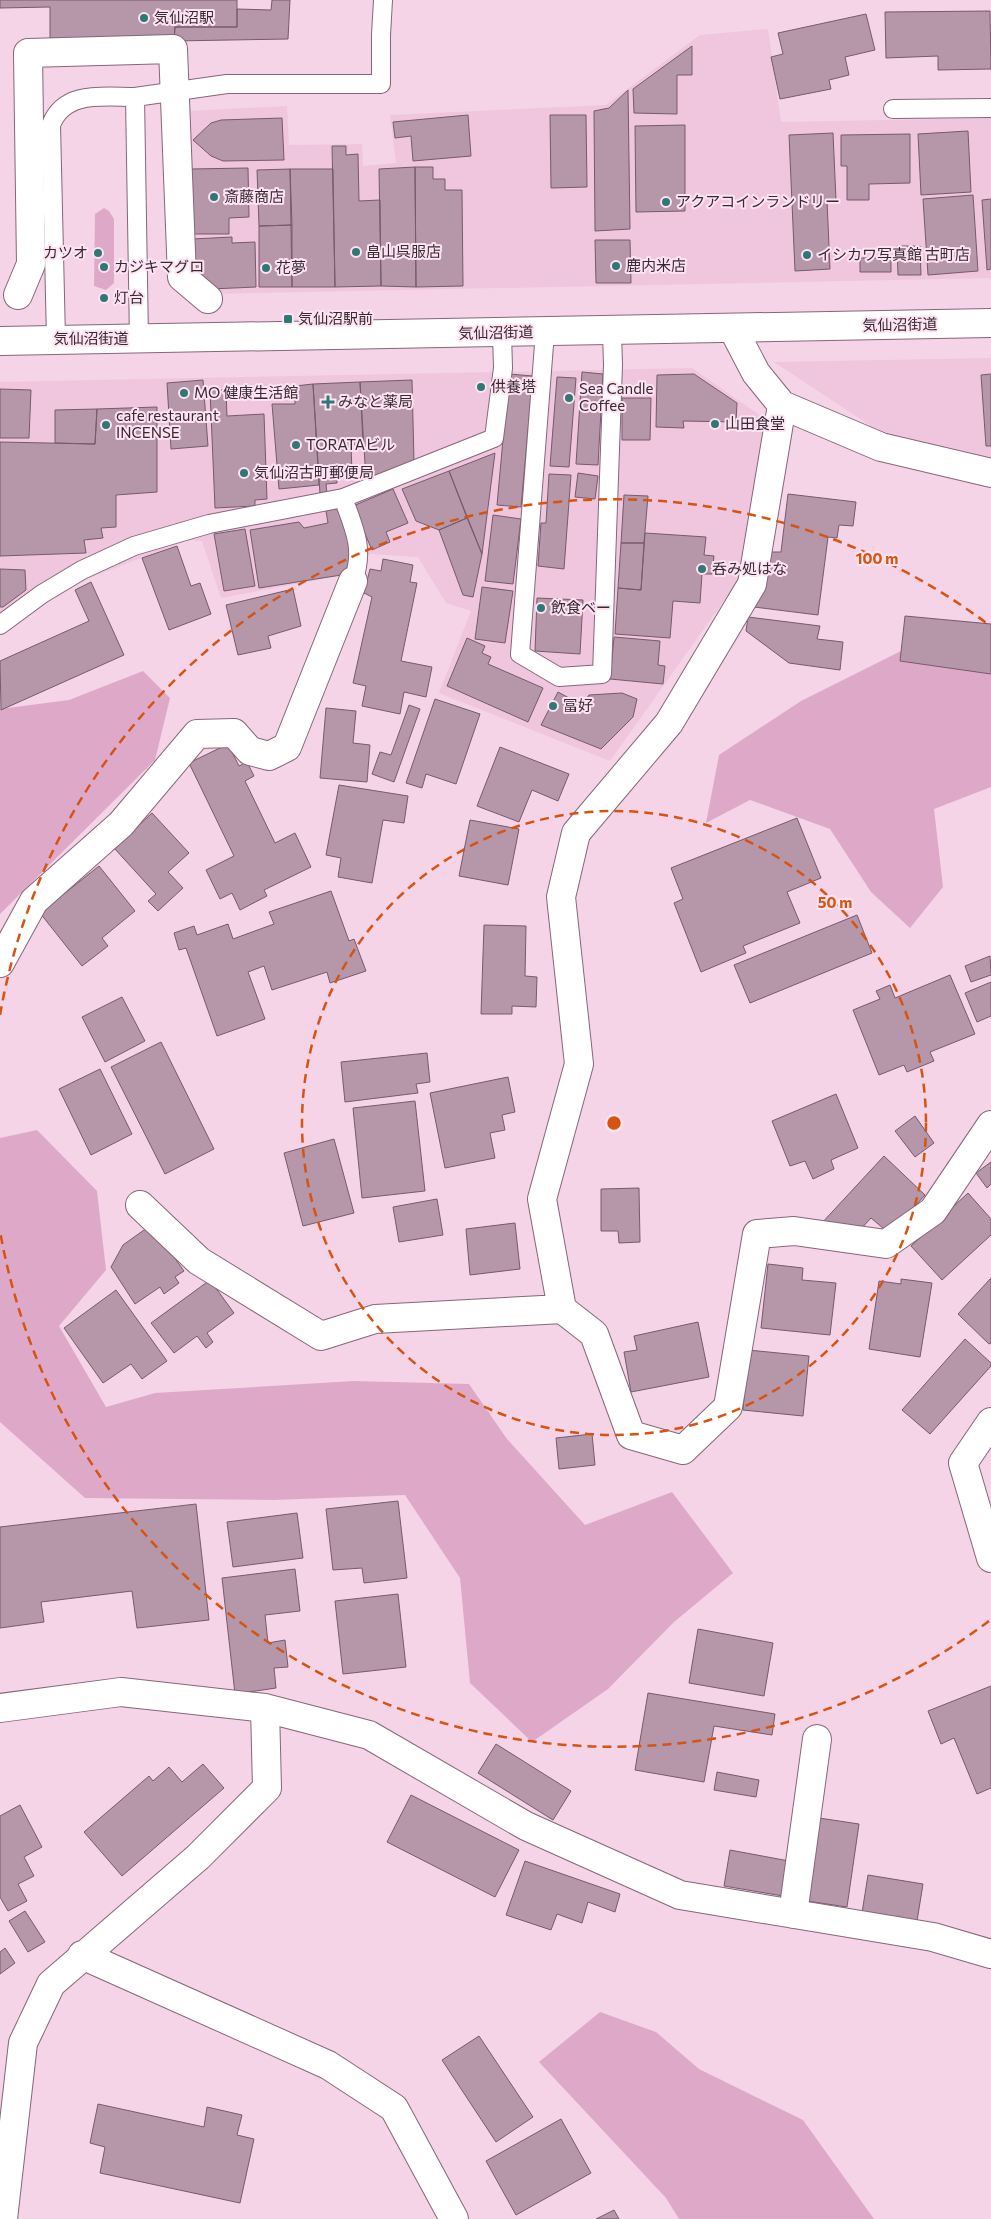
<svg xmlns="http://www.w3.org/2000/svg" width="991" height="2219" font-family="Commissioner,'Noto Sans JP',sans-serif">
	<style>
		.built { fill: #efc6de }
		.green { fill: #dea9c9 }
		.building { fill: #b696a9; stroke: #775a6c }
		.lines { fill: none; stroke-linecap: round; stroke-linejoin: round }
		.lane-casing { stroke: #856779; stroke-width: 20 }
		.street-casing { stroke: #856779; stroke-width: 30 }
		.secondary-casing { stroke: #856779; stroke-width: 30 }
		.lane { stroke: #fff; stroke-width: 18 }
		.street { stroke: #fff; stroke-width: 28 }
		.secondary { stroke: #fff; stroke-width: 28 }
		.ring { fill: none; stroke: #d65410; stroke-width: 2.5; stroke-dasharray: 9 6 }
		.poi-dot { fill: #2f7876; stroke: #fee3f3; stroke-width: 2 }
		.labels { text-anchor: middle; stroke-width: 4; stroke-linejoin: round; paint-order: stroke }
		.poi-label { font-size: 15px; fill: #362a31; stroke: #fee3f3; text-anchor: start }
		.street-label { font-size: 15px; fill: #362a31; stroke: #fee3f3 }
		.centre { fill: #d65410; stroke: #fee3f3; stroke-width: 2.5 }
		.ring-label { font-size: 15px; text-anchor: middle; font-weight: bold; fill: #d65410; stroke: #fee3f3; stroke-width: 4; stroke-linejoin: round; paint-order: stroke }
	</style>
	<rect width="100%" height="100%" fill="#f5d4e7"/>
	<path class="built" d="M 768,29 L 781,122 L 991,118 L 991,278 L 209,294 L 187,263 L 190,111 L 287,106 L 289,145 L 362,144 L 363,166 L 396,163 L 390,115 L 606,105 L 700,35 Z
		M 991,358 L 991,463 L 886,436 L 774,362 Z
		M 692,368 L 771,423 L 738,581 L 610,761 L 439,693 L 471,611 L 446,603 L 418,557 L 370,554 L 348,574 L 221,598 L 202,541 L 188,540 L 0,612 L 0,382 Z"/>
	<path class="green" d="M 104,208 L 109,211 L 114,219 L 114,283 L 106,290 L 94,286 L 95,214 Z
		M 927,638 L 991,648 L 991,787 L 934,809 L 943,887 L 910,928 L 871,892 L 830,829 L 750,800 L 706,823 L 719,755 L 801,701 Z
		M 143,671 L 170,698 L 155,760 L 0,914 L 0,709 L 69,700 Z
		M 37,1130 L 97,1191 L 106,1270 L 59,1326 L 106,1407 L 155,1393 L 354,1381 L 469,1384 L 507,1439 L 585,1525 L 672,1492 L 733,1573 L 674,1622 L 608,1689 L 532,1742 L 470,1683 L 460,1578 L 405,1495 L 274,1500 L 85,1498 L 0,1422 L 0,1138 Z
		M 600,2012 L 656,2032 L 699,2069 L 803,2120 L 874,2219 L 679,2219 L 666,2198 L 539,2062 Z"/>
	<path class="building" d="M 0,0 L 237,0 L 237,27 L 175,27 L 174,41 L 50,41 L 50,7 L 0,8 Z
		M 272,0 L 290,0 L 288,39 L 174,41 L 175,27 L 237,27 L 237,9 L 271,10 Z
		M 990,11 L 991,69 L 938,70 L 938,56 L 886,58 L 885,12 Z
		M 866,14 L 875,50 L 845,57 L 849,75 L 829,80 L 831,89 L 780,99 L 771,57 L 783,54 L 778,33 Z
		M 692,46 L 692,75 L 677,75 L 677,114 L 634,113 L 633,89 Z
		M 628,90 L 630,229 L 595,231 L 594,111 L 609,108 Z
		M 468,115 L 471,156 L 413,161 L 411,136 L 395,138 L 393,122 Z
		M 550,115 L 586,115 L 587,187 L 551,188 Z
		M 282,118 L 284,160 L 223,161 L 211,156 L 193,140 L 211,123 L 221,120 Z
		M 685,125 L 685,211 L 636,212 L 635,126 Z
		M 968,131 L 971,192 L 921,195 L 918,134 Z
		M 833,133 L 836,200 L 827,200 L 830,269 L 795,271 L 789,135 Z
		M 910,134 L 910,183 L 869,184 L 869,200 L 847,200 L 847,166 L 841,166 L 841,135 Z
		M 332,146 L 346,146 L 346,155 L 358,154 L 359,201 L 380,200 L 381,286 L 335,287 Z
		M 415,167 L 416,287 L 381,286 L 379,169 Z
		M 415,167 L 433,167 L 433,179 L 445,179 L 445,190 L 462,190 L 463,286 L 416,287 Z
		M 248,168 L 249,217 L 229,218 L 229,234 L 191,234 L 190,169 Z
		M 290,169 L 292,225 L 259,226 L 257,170 Z
		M 290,169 L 333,169 L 335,287 L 292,287 Z
		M 973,195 L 978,271 L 928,275 L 923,199 Z
		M 991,199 L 991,269 L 987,270 L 982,200 Z
		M 292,225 L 292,287 L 259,287 L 259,226 Z
		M 232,237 L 232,243 L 255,242 L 256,287 L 211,289 L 191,263 L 192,239 Z
		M 595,240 L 630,240 L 631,283 L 596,283 Z
		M 897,246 L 920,246 L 921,275 L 898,275 Z
		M 860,258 L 891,258 L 891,272 L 860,272 Z
		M 582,372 L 603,374 L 598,465 L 576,464 Z
		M 509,374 L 533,376 L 521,507 L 497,505 Z
		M 694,374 L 737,403 L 736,422 L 683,421 L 684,428 L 656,427 L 657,375 Z
		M 991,374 L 991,446 L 986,446 L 981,375 Z
		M 557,377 L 576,378 L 569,467 L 550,466 Z
		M 203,380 L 208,446 L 171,449 L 167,383 Z
		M 412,380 L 414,462 L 366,480 L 360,382 Z
		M 360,382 L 363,444 L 351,445 L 352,473 L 337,474 L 337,483 L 326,484 L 327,494 L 320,494 L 313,384 Z
		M 313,384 L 319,485 L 279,489 L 272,404 L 295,404 L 295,386 Z
		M 0,389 L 31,390 L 29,438 L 0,438 Z
		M 210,390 L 226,390 L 227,416 L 264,414 L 267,499 L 255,500 L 255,506 L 215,508 Z
		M 622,398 L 651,398 L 650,440 L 622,440 Z
		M 157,407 L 157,492 L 116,495 L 116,527 L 101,528 L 103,538 L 84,540 L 86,553 L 0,556 L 0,442 L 95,444 L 97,409 Z
		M 97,409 L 95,444 L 55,443 L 55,410 Z
		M 495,453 L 482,554 L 449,471 Z
		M 449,471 L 467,518 L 439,530 L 416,521 L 402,489 Z
		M 578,473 L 598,476 L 595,499 L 575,497 Z
		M 549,474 L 571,475 L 564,569 L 538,566 L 541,523 L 546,523 Z
		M 393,489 L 408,523 L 386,532 L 390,542 L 372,550 L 353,506 Z
		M 788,494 L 856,502 L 853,526 L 839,525 L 837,538 L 828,537 L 818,615 L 754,607 L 756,592 L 764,592 L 769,552 L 781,552 Z
		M 624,495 L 648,496 L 644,543 L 621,543 Z
		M 343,507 L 354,573 L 259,588 L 250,530 L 299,522 L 304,528 L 328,523 L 326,511 Z
		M 493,515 L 521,519 L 513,584 L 485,581 Z
		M 467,518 L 482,554 L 473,597 L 463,595 L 439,530 Z
		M 245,529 L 255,586 L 224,591 L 214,534 Z
		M 645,533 L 706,537 L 704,555 L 714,556 L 712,574 L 702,574 L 700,603 L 673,601 L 670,638 L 615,634 L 618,588 L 641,590 Z
		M 621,543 L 644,543 L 641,590 L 618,588 Z
		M 177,546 L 191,586 L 200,583 L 211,614 L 169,630 L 142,558 Z
		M 383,559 L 413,565 L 410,582 L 417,583 L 401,661 L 432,667 L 426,697 L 404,692 L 400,714 L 362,706 L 366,686 L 353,683 L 372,597 L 364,593 L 370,569 L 381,571 Z
		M 0,569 L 25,570 L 26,590 L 3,607 L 0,607 Z
		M 91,582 L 124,655 L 1,710 L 0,661 L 89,621 L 75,590 Z
		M 482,587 L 513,591 L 505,643 L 475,639 Z
		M 293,589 L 301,626 L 268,636 L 271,648 L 238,655 L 226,605 Z
		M 537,598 L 583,600 L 580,654 L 535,651 Z
		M 905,616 L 991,624 L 991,674 L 900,661 Z
		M 748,617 L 820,626 L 817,639 L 843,642 L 840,670 L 789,663 L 746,631 Z
		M 614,637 L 660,641 L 658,665 L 665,666 L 663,684 L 610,679 Z
		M 467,638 L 485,646 L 482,653 L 491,657 L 488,664 L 543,688 L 528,722 L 447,686 Z
		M 558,692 L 582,705 L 589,695 L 622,693 L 637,699 L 633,717 L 601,749 L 541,725 Z
		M 435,699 L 480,714 L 456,784 L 426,774 L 422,788 L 406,783 Z
		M 409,705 L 420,709 L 394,782 L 372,774 L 380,752 L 391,755 Z
		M 326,708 L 356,711 L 353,743 L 370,745 L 367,782 L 320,778 Z
		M 228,744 L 239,766 L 247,762 L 254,776 L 245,781 L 275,843 L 295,833 L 311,867 L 264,890 L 267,896 L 240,910 L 232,893 L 220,899 L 206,870 L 234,856 L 189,763 Z
		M 500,747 L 569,774 L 558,801 L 532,790 L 519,822 L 477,806 Z
		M 339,785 L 408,796 L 404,823 L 383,820 L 372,883 L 338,877 L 341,858 L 326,855 Z
		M 152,813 L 189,853 L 168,872 L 183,888 L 158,911 L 148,901 L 156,894 L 114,848 Z
		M 797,818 L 821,878 L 787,892 L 800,923 L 743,946 L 746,953 L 701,972 L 674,903 L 683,899 L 671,868 Z
		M 470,820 L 519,829 L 508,885 L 459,876 Z
		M 99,866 L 135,911 L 102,938 L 108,946 L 82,966 L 40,913 Z
		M 331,891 L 349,941 L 354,939 L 366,971 L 330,983 L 327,972 L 272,990 L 264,966 L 248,972 L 265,1019 L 217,1036 L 186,948 L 179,950 L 174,933 L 194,926 L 197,935 L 228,924 L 233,939 L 274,924 L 269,912 Z
		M 857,915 L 872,953 L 750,1003 L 734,965 Z
		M 484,925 L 526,926 L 525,976 L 537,977 L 536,1007 L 512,1006 L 512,1014 L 481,1014 Z
		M 990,956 L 991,975 L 971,982 L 965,966 Z
		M 950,975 L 975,1034 L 930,1052 L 934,1061 L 907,1072 L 904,1065 L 879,1075 L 853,1010 L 880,999 L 876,991 L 890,985 L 895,998 Z
		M 991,982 L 991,1016 L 977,1022 L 965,993 Z
		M 122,997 L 145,1041 L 105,1062 L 82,1017 Z
		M 161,1042 L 214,1149 L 165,1174 L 111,1067 Z
		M 427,1053 L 430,1082 L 416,1084 L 418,1093 L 345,1102 L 341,1062 Z
		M 100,1069 L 132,1134 L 91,1155 L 59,1089 Z
		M 508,1077 L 515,1112 L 502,1115 L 505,1130 L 490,1133 L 495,1158 L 445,1168 L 430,1093 Z
		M 836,1094 L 858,1148 L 831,1160 L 834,1169 L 813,1179 L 805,1161 L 790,1166 L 772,1121 Z
		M 415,1101 L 425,1191 L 362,1198 L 353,1108 Z
		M 915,1116 L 934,1143 L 915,1157 L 895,1131 Z
		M 334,1139 L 354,1213 L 303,1226 L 284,1153 Z
		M 884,1156 L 925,1195 L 890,1234 L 871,1218 L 860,1230 L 820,1225 Z
		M 991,1162 L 991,1184 L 987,1188 L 976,1173 Z
		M 639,1188 L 640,1242 L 619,1243 L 618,1231 L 601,1231 L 601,1189 Z
		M 968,1193 L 991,1219 L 991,1235 L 942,1280 L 911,1246 Z
		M 437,1199 L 443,1235 L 399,1242 L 393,1207 Z
		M 515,1223 L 520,1269 L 470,1275 L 466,1229 Z
		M 151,1225 L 184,1271 L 175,1277 L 179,1283 L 164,1294 L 160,1287 L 135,1304 L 111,1267 L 123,1245 Z
		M 768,1264 L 803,1268 L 802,1280 L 836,1283 L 830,1335 L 761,1328 Z
		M 991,1278 L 991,1343 L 989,1344 L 958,1314 Z
		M 901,1279 L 932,1283 L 920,1357 L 869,1349 L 879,1281 L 901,1284 Z
		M 210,1280 L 234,1313 L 207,1333 L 213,1342 L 206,1348 L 197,1336 L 174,1353 L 151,1323 Z
		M 116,1290 L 167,1361 L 142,1379 L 131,1364 L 103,1383 L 64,1328 Z
		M 698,1322 L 709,1377 L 631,1392 L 624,1352 L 637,1350 L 634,1336 Z
		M 965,1339 L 991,1363 L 991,1366 L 930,1434 L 902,1410 Z
		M 748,1350 L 809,1356 L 803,1416 L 743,1410 Z
		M 592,1434 L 595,1465 L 559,1469 L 556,1438 Z
		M 398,1501 L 407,1578 L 364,1583 L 362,1568 L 333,1570 L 326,1509 Z
		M 196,1504 L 209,1620 L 137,1628 L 132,1591 L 41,1602 L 44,1622 L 0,1628 L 0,1527 Z
		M 297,1513 L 303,1558 L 233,1567 L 227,1522 Z
		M 295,1569 L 300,1611 L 265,1615 L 268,1643 L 285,1640 L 288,1667 L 274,1668 L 276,1688 L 235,1694 L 222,1578 Z
		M 398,1594 L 406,1667 L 343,1674 L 335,1601 Z
		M 698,1629 L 773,1643 L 764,1696 L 689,1683 Z
		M 991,1686 L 991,1788 L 977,1794 L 954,1738 L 941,1744 L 928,1711 Z
		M 648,1693 L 775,1714 L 772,1735 L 714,1726 L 704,1782 L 635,1770 Z
		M 496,1744 L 571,1791 L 553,1820 L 478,1773 Z
		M 203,1764 L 224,1788 L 122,1876 L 84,1832 L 149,1776 L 153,1781 L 169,1767 L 182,1782 Z
		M 717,1772 L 759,1780 L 756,1797 L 714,1790 Z
		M 411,1795 L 519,1850 L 495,1897 L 387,1842 Z
		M 20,1805 L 42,1847 L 24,1857 L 34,1876 L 18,1884 L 27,1901 L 8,1911 L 0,1897 L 0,1816 Z
		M 819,1818 L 859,1824 L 847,1907 L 807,1901 Z
		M 730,1850 L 789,1861 L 783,1896 L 724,1886 Z
		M 525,1861 L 620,1894 L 615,1912 L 588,1902 L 582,1923 L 557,1914 L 551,1930 L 506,1915 Z
		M 868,1875 L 923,1884 L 917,1921 L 862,1913 Z
		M 25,1911 L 45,1942 L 28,1952 L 9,1921 Z
		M 5,1948 L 15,1963 L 0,1974 L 0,1952 Z
		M 479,2036 L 533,2117 L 496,2142 L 442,2060 Z
		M 98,2104 L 204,2127 L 207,2107 L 242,2115 L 237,2135 L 254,2139 L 240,2203 L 100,2173 L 105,2147 L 90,2143 Z
		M 561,2119 L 591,2173 L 516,2215 L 486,2161 Z
		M 614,2210 L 619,2219 L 596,2219 Z"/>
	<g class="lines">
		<g class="lane-casing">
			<path id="lane" d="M 135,97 L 227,84 L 381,84 L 381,35 L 383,0
				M 893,109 L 991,108
				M 545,332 L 520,654 L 559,677 L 602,674 L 613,365 L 612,331
				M 56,339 L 51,125 C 64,90 104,97 135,97 L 139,340
				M 343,498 C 354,528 365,549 353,581
				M 0,625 L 42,594 L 82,570 L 134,546 L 209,524 L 343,498 L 494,438 L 503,368 L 502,333"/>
		</g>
		<g class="street-casing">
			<path id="street" d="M 18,295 L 31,264 L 28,53 L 173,49 L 182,277 L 208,299
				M 0,963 L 34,901 L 121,824 L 197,734 L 234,733 L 250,751 L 269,756 L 287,747 L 353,581
				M 140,1205 L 199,1261 L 321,1336 L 375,1319 L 562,1309 L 542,1199 L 579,1064 L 561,897 L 576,833 L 669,723 L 752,584 L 782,405
				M 562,1309 L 594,1334 L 631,1435 L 683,1450 L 728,1407 L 757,1234 L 794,1231 L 886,1244 L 933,1211 L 991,1125
				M 991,1422 L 963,1463 L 991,1558
				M 0,1708 L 121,1692 L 265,1708 L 267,1788 L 198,1857 L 51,1984 L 23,2043 L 3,2219
				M 265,1708 L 369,1735 L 526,1826 L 680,1895 L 933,1937 L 991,1954
				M 793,1914 L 817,1739
				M 82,1955 L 328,2065 L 394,2108 L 454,2219"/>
		</g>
		<g class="secondary-casing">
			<path id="secondary" d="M 733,329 L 756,373 L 782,405 L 881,447 L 991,473
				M 0,341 L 991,323"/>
		</g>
		<use href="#lane" class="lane"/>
		<use href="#street" class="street"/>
		<use href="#secondary" class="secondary"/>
	</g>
	<g class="ring">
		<circle cx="614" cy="1123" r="312"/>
		<path d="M989 1621A623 623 0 0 1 0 1231M0 1015A623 623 0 0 1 989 625"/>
	</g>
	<g class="poi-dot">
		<circle cx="144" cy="18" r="5"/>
		<circle cx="214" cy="197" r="5"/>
		<circle cx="666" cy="202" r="5"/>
		<circle cx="356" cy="252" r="5"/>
		<circle cx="98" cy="253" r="5"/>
		<circle cx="807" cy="255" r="5"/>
		<circle cx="616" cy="266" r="5"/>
		<circle cx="104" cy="267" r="5"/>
		<circle cx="266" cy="268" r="5"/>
		<circle cx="104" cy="298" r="5"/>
		<rect x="283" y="314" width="10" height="10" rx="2.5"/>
		<circle cx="481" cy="387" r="5"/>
		<circle cx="184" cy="393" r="5"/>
		<circle cx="569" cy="398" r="5"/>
		<path d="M325.5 394.5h5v5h5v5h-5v5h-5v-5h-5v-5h5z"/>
		<circle cx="715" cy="424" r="5"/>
		<circle cx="106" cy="425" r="5"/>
		<circle cx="296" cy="445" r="5"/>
		<circle cx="244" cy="473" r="5"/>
		<circle cx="702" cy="569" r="5"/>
		<circle cx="541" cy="608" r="5"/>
		<circle cx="553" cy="706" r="5"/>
	</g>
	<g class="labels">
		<g class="poi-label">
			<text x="154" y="23">気仙沼駅</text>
			<text x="224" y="202">斎藤商店</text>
			<text x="676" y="207">アクアコインランドリー</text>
			<text x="366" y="257">畠山呉服店</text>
			<text x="88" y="258" text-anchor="end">カツオ</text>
			<text x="817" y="260">イシカワ写真館 古町店</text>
			<text x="626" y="271">鹿内米店</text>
			<text x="114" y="272">カジキマグロ</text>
			<text x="276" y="273">花夢</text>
			<text x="114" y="303">灯台</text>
			<text x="298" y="324">気仙沼駅前</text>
			<text x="491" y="392">供養塔</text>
			<text x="579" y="394">Sea Candle<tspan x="579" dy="17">Coffee</tspan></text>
			<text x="194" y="398">MO 健康生活館</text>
			<text x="338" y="407">みなと薬局</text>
			<text x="116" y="421">cafe restaurant<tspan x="116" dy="17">INCENSE</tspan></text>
			<text x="725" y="429">山田食堂</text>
			<text x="306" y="450">TORATAビル</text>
			<text x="254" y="478">気仙沼古町郵便局</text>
			<text x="712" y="574">呑み処はな</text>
			<text x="551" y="613">飲食ベー</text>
			<text x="563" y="711">冨好</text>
		</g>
		<g class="street-label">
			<text transform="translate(900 325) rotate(-1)" y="5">気仙沼街道</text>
			<text transform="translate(496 333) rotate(-1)" y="5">気仙沼街道</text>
			<text x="91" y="344">気仙沼街道</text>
		</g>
	</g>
	<circle cx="614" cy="1123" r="8" class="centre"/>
	<g class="ring-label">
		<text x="877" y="564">100 m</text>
		<text x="835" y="908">50 m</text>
	</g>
</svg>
